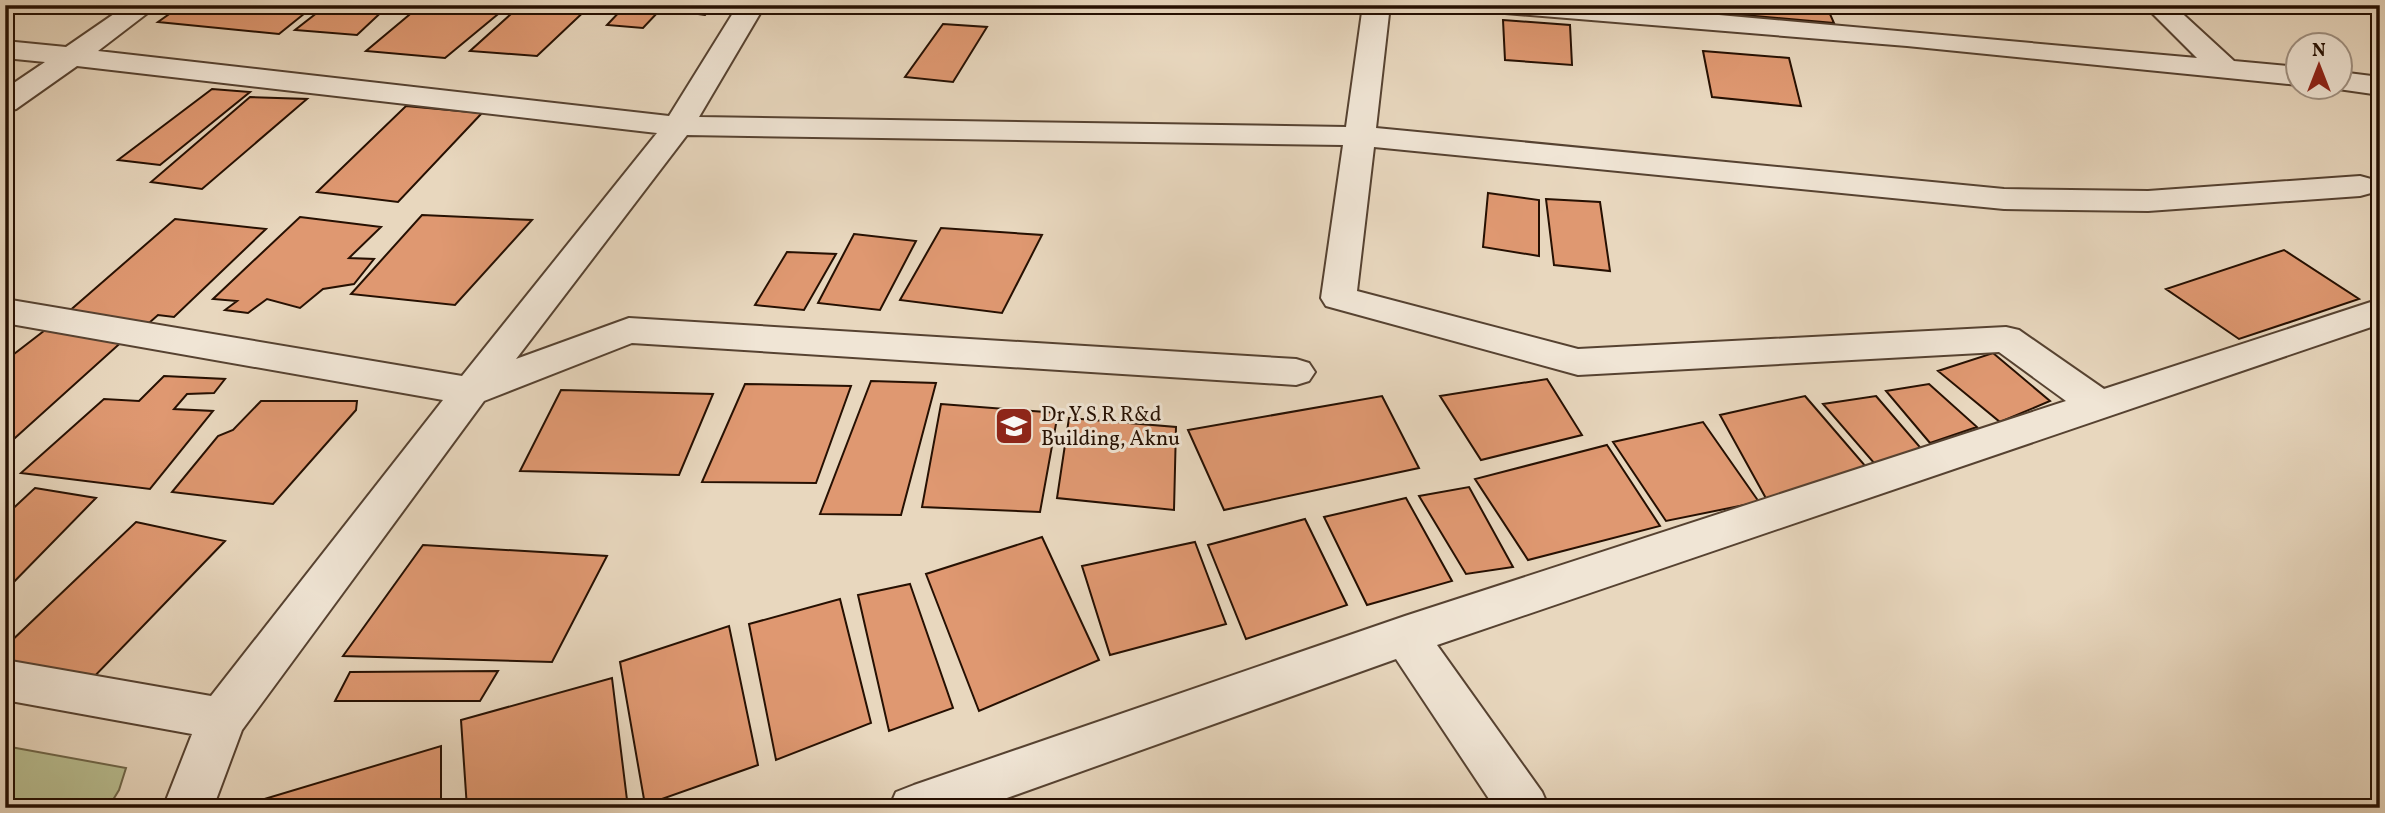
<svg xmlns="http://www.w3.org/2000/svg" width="2385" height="813" font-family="Vollkorn,serif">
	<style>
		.green { fill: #b8bd90; stroke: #6f6649; stroke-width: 2 }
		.building { fill: #df9871; stroke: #261002; stroke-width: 2 }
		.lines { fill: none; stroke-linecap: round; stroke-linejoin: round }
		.street-casing { stroke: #564231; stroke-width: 4 }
		.street { fill: #f0e5d5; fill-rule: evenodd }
		.labels { text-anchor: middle; stroke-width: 6; stroke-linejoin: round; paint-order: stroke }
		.poi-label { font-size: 21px; fill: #261002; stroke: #f0e5d5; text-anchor: start }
	</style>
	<rect width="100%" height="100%" fill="#e8d7be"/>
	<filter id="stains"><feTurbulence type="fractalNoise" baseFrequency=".00286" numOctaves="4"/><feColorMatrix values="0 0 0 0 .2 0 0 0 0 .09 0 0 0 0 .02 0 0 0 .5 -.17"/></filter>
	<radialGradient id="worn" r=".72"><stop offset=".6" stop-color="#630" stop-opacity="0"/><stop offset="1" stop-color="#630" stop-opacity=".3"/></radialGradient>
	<path class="green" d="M 5,746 L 126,768 L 119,790 L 108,808 L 5,808 Z"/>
	<path class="building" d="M 182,5 L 315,5 L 279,34 L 158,22 Z
		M 327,5 L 389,5 L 357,35 L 295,30 Z
		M 421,5 L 509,5 L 445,58 L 366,51 Z
		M 521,5 L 591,5 L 537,56 L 470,51 Z
		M 631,5 L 714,5 L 705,15 Z
		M 867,5 L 860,13 L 788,6 L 789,5 Z
		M 877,5 L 947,5 L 941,14 L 874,9 Z
		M 1698,5 L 1826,5 L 1834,23 L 1699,11 Z
		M 623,8 L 659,11 L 643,28 L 607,25 Z
		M 1503,20 L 1570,25 L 1572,65 L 1505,60 Z
		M 943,24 L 987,27 L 953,82 L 905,77 Z
		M 1703,51 L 1789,58 L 1801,106 L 1712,97 Z
		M 212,89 L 250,92 L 160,165 L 118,160 Z
		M 250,97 L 307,99 L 202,189 L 151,182 Z
		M 406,106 L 482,113 L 398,202 L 317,192 Z
		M 1488,193 L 1539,200 L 1539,256 L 1483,247 Z
		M 1546,199 L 1600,202 L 1610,271 L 1554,265 Z
		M 422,215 L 532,220 L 455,305 L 351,294 Z
		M 300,217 L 381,227 L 349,258 L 374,259 L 354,284 L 323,289 L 300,308 L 267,299 L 248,313 L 225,310 L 237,301 L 213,299 Z
		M 175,219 L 266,229 L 174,317 L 158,315 L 149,323 L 67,313 Z
		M 941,228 L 1042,235 L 1002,313 L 900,300 Z
		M 854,234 L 916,241 L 880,310 L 818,303 Z
		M 2284,250 L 2359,299 L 2239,339 L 2166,289 Z
		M 787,252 L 836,254 L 804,310 L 755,305 Z
		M 49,327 L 126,338 L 5,447 L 5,361 Z
		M 1993,353 L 2050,401 L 2000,422 L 1938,371 Z
		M 164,376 L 225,379 L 214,393 L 187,394 L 174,409 L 213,411 L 150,489 L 21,473 L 104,399 L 139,401 Z
		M 1547,379 L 1582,435 L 1481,460 L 1440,396 Z
		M 871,381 L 936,383 L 901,515 L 820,514 Z
		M 745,384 L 851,386 L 816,483 L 702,482 Z
		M 1929,384 L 1977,427 L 1930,443 L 1886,391 Z
		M 561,390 L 713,394 L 679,475 L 520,471 Z
		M 1382,396 L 1419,468 L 1224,510 L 1188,430 Z
		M 1805,396 L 1867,468 L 1768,502 L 1720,415 Z
		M 1876,396 L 1925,453 L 1874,463 L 1823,404 Z
		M 261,401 L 357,401 L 356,410 L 273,504 L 172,492 L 218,436 L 233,430 Z
		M 941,404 L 1058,413 L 1040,512 L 922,507 Z
		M 1069,418 L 1176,427 L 1174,510 L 1057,498 Z
		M 1703,422 L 1759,502 L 1666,521 L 1613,442 Z
		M 1607,445 L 1660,526 L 1528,560 L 1475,479 Z
		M 1469,487 L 1513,567 L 1466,574 L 1419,496 Z
		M 35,488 L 96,498 L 5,591 L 5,516 Z
		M 1406,498 L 1452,581 L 1367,605 L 1324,517 Z
		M 1305,519 L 1347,605 L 1246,639 L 1208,545 Z
		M 136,522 L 225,541 L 89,682 L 5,667 L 5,647 Z
		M 1042,537 L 1099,660 L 979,711 L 926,574 Z
		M 1195,542 L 1226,624 L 1110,655 L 1082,566 Z
		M 423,545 L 607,556 L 552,662 L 343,656 Z
		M 910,584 L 953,708 L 889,731 L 858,595 Z
		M 840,599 L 871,723 L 776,760 L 749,624 Z
		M 729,626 L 758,765 L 645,805 L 620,662 Z
		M 498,671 L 480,701 L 335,701 L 350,672 Z
		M 612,678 L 628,808 L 467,808 L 461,720 Z
		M 441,746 L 441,808 L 260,808 L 261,800 Z"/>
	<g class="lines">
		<g class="street-casing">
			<path id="street" d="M 127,5 L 158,5 L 98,51 L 669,116 L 738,5 L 765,5 L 699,117 L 1346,127 L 1363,5 L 1390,5 L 1376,128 L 2004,189 L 2148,191 L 2360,176 L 2371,179 L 2376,186 L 2371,193 L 2360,196 L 2148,211 L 2004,209 L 1374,147 L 1357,291 L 1578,349 L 2006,327 L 2019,330 L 2104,389 L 2380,299 L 2380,324 L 1437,645 L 1542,792 L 1549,808 L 1495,808 L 1396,659 L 979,808 L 889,808 L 896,792 L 914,785 L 1405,616 L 2066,401 L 1999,352 L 1578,375 L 1326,306 L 1321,298 L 1343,145 L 687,135 L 516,359 L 629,318 L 1296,359 L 1309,363 L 1315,372 L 1309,381 L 1296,385 L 632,343 L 484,401 L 242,730 L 213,808 L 163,808 L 192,734 L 5,700 L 5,660 L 211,696 L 443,400 L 5,323 L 5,299 L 462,376 L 657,133 L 77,66 L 16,109 L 5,112 L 5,89 L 45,62 L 5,58 L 5,41 L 66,47 Z
				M 1492,5 L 1608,5 L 2197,58 L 2144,5 L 2173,5 L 2234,61 L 2298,67 L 2298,85 L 1907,46 L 1505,13 L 1495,11 Z
				M 2340,72 L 2380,77 L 2380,95 L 2331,88 L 2340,88 Z"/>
		</g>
		<use href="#street" class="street"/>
	</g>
	<defs>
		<g id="university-square" transform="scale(2.0125)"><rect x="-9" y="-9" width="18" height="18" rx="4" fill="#8f2418" stroke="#f0e5d5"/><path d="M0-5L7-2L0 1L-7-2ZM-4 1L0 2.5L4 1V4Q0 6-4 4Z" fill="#fff"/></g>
	</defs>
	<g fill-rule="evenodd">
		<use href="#university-square" x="1014" y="426"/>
	</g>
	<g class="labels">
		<g class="poi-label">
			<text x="1041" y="421">Dr Y S R R&amp;d<tspan x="1041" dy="24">Building, Aknu</tspan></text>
		</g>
	</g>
	<rect width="2385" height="813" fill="none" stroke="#e8d7be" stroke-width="28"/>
	<rect x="7" y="7" width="2371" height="799" fill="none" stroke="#261002" stroke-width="3.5"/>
	<rect x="14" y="14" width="2357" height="785" fill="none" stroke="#261002" stroke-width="2"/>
	<g transform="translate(2319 66)"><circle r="33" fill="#f0e5d5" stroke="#9f9081" stroke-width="2"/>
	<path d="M0-5L12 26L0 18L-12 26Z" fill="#8f2418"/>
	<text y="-10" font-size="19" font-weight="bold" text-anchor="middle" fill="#261002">N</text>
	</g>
	<rect width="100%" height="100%" filter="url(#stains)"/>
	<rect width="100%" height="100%" fill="url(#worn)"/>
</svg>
